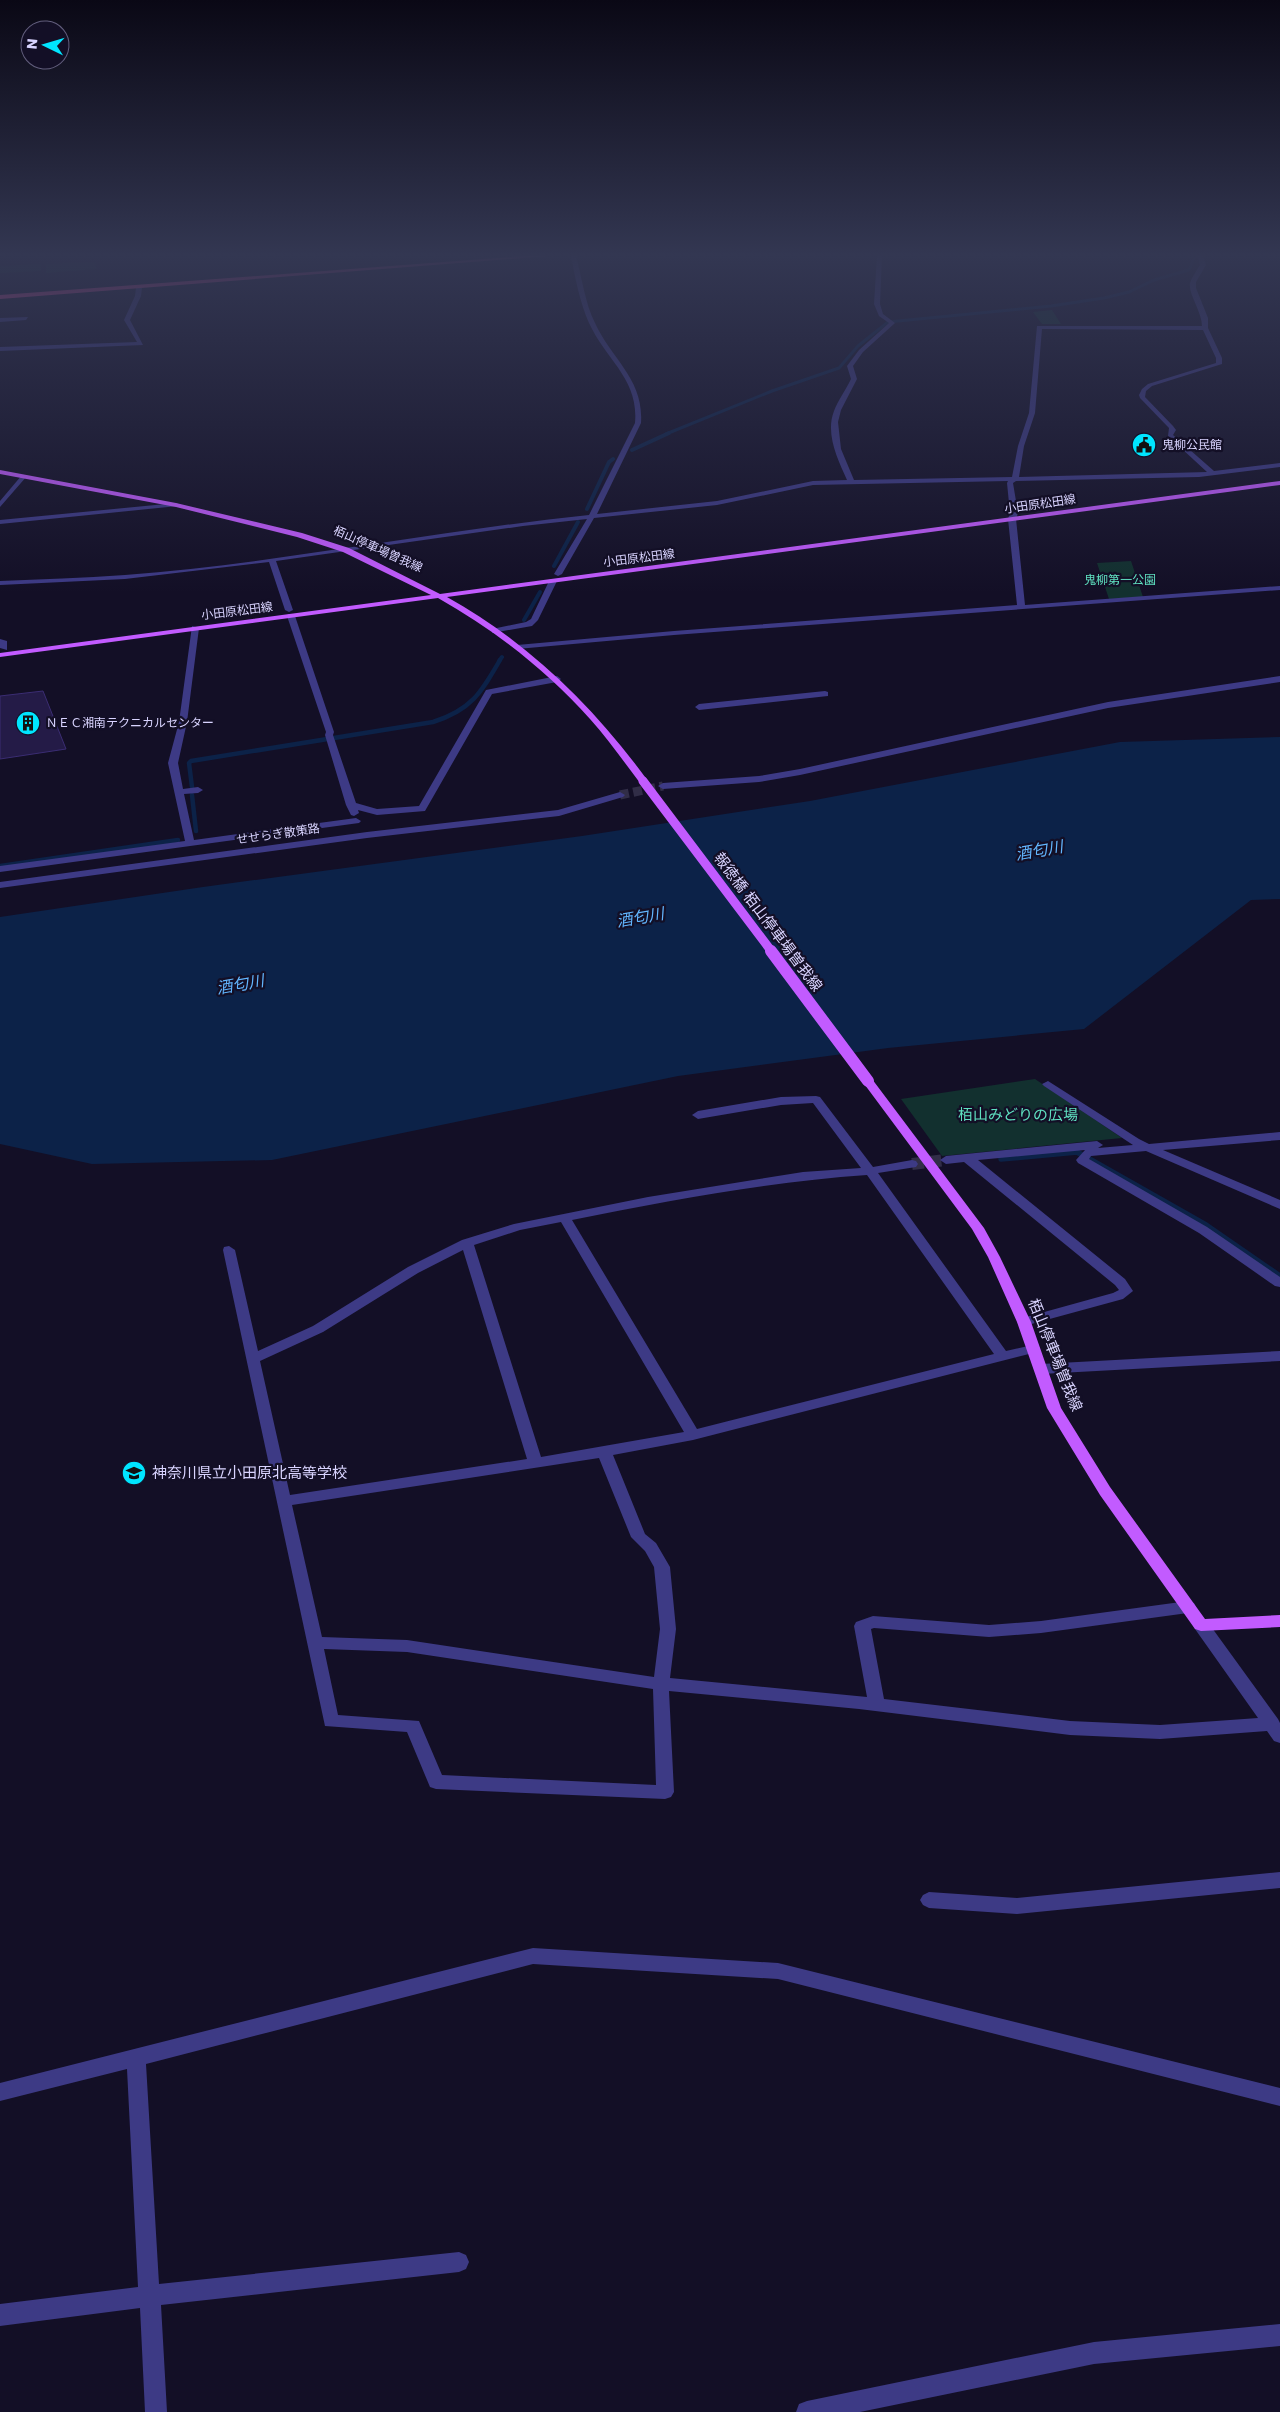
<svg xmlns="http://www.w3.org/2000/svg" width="1280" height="2412" font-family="Poppins,'Noto Sans JP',sans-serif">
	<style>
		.green { fill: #12302f }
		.water { fill: #0c2248 }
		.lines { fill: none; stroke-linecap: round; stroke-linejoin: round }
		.stream-far3 { stroke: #0c2248; stroke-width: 3 }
		.stream-far2 { stroke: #0c2248; stroke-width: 4 }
		.stream-far1 { stroke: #0c2248; stroke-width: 4.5 }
		.stream { stroke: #0c2248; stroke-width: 5.5 }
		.building { fill: #241b47; stroke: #3b2d73 }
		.minor-tunnel-far1 { stroke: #312d47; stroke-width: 9; stroke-dasharray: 9 4.5; stroke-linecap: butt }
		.minor-tunnel { stroke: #312d47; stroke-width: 12; stroke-dasharray: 12 5.5; stroke-linecap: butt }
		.minor { fill: #3d3a85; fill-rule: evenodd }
		.major { fill: #c25bff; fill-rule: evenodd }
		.highway { fill: #ff4fa3; fill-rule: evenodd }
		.major-bridge-far1 { stroke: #c25bff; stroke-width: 9 }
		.major-bridge { stroke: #c25bff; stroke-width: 12 }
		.labels { text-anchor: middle; stroke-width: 4.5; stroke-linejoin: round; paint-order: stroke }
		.far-poi-label { font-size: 12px; fill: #d9d4ff; stroke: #130f26; text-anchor: start }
		.far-street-label { font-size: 12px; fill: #d9d4ff; stroke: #130f26 }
		.far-park-label { font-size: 12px; fill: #5fe0c0; stroke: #130f26 }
		.street-label { font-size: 15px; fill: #d9d4ff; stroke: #130f26 }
		.park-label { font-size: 15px; fill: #5fe0c0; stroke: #130f26 }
		.poi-label { font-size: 15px; fill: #d9d4ff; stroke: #130f26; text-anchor: start }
		.water-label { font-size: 16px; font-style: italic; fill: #62b6ff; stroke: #130f26 }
	</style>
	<rect width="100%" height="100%" fill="#130f26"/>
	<path class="green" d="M 87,262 L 95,263 L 97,269 L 46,273 L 46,264 Z
		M 41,264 L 41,271 L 0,273 L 0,266 Z
		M 1052,310 L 1061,324 L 1042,324 L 1033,312 Z
		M 1131,561 L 1143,597 L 1109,599 L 1097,563 Z
		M 1035,1079 L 1122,1138 L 942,1156 L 901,1099 Z"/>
	<path class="water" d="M 1280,737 L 1280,899 L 1251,900 L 1084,1029 L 888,1048 L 678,1076 L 272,1160 L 92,1164 L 0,1144 L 0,917 L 203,887 L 582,836 L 810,801 L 1120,742 Z"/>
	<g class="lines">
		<path class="stream-far3" d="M 666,434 L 772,391 L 839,368 L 858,346 L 888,322 L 1051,306 L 1104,298 L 1129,292 L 1154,280 L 1189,270 L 1194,258 L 1192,256"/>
		<path class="stream-far2" d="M 632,450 L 669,433
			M 587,509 L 609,462 L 613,459
			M 554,566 L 578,522
			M 524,620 L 540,592
			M 499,661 L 502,657"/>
		<path class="stream-far1" d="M 192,787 L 189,763 L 191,761 L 433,722 C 471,710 481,693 500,660
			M 192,795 L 196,831
			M 0,866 L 178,840"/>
		<path class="stream" d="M 1001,1159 L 1077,1152 L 1206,1225 L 1280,1276"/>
	</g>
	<path class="building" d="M 43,691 L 66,749 L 0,759 L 0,696 Z"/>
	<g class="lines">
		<path class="minor-tunnel-far1" d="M 620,795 L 663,786"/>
		<path class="minor-tunnel" d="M 912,1164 L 946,1160"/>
		<path class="minor" d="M 571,256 L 576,256 C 582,278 585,303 595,323 C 612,360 644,379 641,423 L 597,514 L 717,501 L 813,481 L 847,480 C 838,460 825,434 834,411 C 838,400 846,390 851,379 L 847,366 L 859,350 L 889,323 L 879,316 L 874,304 L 877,256 L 882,256 L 880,304 L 883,314 L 895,323 L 863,352 L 853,366 L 857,379 L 841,410 L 838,422 L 841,449 L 854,480 L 1012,477 L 1018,446 L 1029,413 L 1037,326 L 1202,326 C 1202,312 1188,294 1190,283 C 1192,277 1197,270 1200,265 L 1198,256 L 1203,256 L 1206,265 L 1196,282 L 1196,288 L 1208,318 L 1208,328 L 1222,358 L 1222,364 L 1152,386 L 1146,391 L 1145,397 L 1173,426 L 1176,430 L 1173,435 L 1214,471 L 1280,463 L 1280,467 L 1199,477 L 1016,481 L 1013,483 L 1018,513 L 1016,519 L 1025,605 L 1280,586 L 1280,590 L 674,635 L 517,649 L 513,647 L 517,645 L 674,631 L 1017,605 L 1008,519 L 1010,513 L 1007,483 L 1008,481 L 813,485 L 717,505 L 594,518 L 562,574 L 558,576 L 554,574 L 587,519 L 523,526 L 276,561 L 293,610 L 289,612 L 285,610 L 269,562 L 125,579 L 0,585 L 0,581 C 41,579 83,578 125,575 C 280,563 434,531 589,515 L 635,423 C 639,379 606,360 589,323 C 580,303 575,277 571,256 ZM 1042,329 L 1203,330 L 1216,358 L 1216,363 L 1148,384 L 1142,389 L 1139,395 L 1140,398 L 1169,428 L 1168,436 L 1207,472 L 1019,477 L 1024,446 L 1035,413 Z
			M 139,286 L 142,288 L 141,296 L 130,320 L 143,345 L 0,351 L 0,347 L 137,342 L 124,320 L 135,296 L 136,288 Z
			M 28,317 L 26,320 L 0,322 L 0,318 Z
			M 22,475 L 27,476 L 0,507 L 0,501 Z
			M 176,503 L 178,504 L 178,506 L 0,524 L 0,520 Z
			M 550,579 L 557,581 L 538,620 L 532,626 L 492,633 L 492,629 L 526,622 L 531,619 Z
			M 288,614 L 295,616 L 334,732 L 333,735 L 356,803 L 377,809 L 419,806 L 486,690 L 557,676 L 561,679 L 557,682 L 492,694 L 425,811 L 377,815 L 358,810 L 359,813 L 354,816 L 351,815 L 346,805 L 325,735 L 326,732 L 287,616 Z
			M 192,626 L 199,628 L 187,722 L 178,763 L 183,789 L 198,787 L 203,790 L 198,793 L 184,794 L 194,840 L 356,818 L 361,821 L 359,823 L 0,872 L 0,866 L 185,841 L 168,763 L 179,722 Z
			M 0,639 L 7,641 L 7,650 L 0,648 Z
			M 1280,676 L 1280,682 L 1108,708 L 800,775 L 759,782 L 663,789 L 658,786 L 663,783 L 759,776 L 800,769 L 1108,702 Z
			M 825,691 L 828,692 L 828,696 L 699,710 L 695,707 L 699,704 Z
			M 620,792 L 625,795 L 623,797 L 559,816 L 367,838 L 0,888 L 0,882 L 367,832 L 558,810 Z
			M 1048,1081 L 1139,1139 L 1149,1144 L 1280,1132 L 1280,1140 L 1163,1150 L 1280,1200 L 1280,1209 L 1146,1151 L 1091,1156 L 1089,1159 L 1207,1227 L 1280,1277 L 1280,1287 L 1275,1286 L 1199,1233 L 1078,1163 L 1076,1160 L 1085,1150 L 978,1160 L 1125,1279 L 1133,1291 L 1123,1299 L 1024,1326 L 1019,1325 L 1017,1322 L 1019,1319 L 1113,1293 L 1119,1290 L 1115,1285 L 964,1162 L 946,1164 L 940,1160 L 946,1156 L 1097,1141 L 1103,1145 L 1098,1148 L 1133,1145 L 1044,1086 L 1042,1084 Z
			M 816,1096 L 820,1097 L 873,1167 L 912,1160 L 916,1161 L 918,1164 L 916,1167 L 878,1173 L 1006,1351 L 1033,1345 L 1040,1349 L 1033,1353 L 693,1440 L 613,1455 L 645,1534 L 656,1543 L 670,1567 L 676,1629 L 670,1678 L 867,1697 L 854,1626 L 856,1622 L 873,1616 L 989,1625 L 1041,1621 L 1188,1601 L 1194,1603 L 1196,1607 L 1194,1611 L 1188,1613 L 1041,1633 L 989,1637 L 874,1628 L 871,1629 L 884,1699 L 1070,1721 L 1160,1725 L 1258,1718 L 1195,1629 L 1193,1625 L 1195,1621 L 1201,1619 L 1207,1621 L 1278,1719 L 1280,1723 L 1280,1743 L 1274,1741 L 1267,1731 L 1160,1739 L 1070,1735 L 859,1709 L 669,1691 L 674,1792 L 671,1797 L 665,1799 L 436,1789 L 430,1787 L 407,1732 L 325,1726 L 223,1250 L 224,1247 L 229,1246 L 235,1250 L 258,1351 L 313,1326 L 408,1267 L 462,1240 L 514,1224 L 648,1197 L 803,1172 L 861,1168 L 813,1103 L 781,1105 L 698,1119 L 692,1115 L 698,1111 L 781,1097 ZM 867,1175 L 994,1354 L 697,1429 L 572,1220 C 670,1200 768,1182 867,1175 ZM 561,1222 L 684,1432 L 541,1457 L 474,1245 L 520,1230 ZM 463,1250 L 527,1459 L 290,1495 L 260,1361 L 323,1332 L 418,1273 ZM 599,1458 L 631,1537 L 645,1551 L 654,1567 L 660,1629 L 654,1677 L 407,1640 L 322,1637 L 292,1505 ZM 324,1649 L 407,1652 L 653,1689 L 656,1785 L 442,1775 L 419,1721 L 338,1715 Z
			M 1280,1351 L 1280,1361 L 1041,1374 L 1036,1372 L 1034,1369 L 1036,1366 L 1041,1364 Z
			M 1280,1872 L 1280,1888 L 1017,1914 L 929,1908 L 923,1905 L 920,1900 L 923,1895 L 929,1892 L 1017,1898 Z
			M 533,1948 L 778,1963 L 1280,2088 L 1280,2106 L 778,1979 L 533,1964 L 146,2064 L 159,2284 L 459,2252 L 466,2255 L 469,2262 L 466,2269 L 459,2272 L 161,2305 L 167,2412 L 145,2412 L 140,2308 L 0,2326 L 0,2304 L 138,2287 L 127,2069 L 0,2101 L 0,2083 Z
			M 1280,2324 L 1280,2346 L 1094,2364 L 860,2412 L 796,2412 L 799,2404 L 807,2401 L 1094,2342 Z"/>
		<path class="major" d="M 0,470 L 176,503 L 302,533 L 349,548 L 440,594 L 1280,481 L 1280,485 L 447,597 C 528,642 594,707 648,781 L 643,784 L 640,783 C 624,762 608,739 590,719 C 547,671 495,630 438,598 L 0,657 L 0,653 L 431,595 L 343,552 L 297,537 L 176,507 L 0,474 Z
			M 868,1078 L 872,1079 L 984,1228 L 1000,1257 L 1031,1322 L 1061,1408 L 1110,1487 L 1205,1619 L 1280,1615 L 1280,1627 L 1201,1631 L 1195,1629 L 1100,1495 L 1047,1408 L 1017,1322 L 988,1257 L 972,1229 L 862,1081 Z"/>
		<path class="highway" d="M 525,256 L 548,256 L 0,299 L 0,295 Z"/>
		<path class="major-bridge-far1" d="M 643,781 L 772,952"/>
		<path class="major-bridge" d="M 771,951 L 868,1081"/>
	</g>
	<linearGradient id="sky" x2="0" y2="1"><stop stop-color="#0a0815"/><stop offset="0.43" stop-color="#333752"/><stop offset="1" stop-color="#333752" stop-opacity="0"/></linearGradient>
	<rect width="1280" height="593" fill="url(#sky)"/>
	<defs>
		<g id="civic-disc" transform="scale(1.25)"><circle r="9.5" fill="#00e5ff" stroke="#130f26"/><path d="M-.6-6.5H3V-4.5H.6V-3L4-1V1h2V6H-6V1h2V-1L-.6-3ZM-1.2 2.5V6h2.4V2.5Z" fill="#111"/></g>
		<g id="building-disc" transform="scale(1.25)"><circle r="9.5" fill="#00e5ff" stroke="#130f26"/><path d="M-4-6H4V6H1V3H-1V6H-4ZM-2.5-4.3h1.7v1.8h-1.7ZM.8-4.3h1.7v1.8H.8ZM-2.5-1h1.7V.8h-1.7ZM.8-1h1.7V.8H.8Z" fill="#111"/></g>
		<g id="school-disc" transform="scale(1.25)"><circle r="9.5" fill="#00e5ff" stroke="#130f26"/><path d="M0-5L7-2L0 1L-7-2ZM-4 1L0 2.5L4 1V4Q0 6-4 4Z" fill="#111"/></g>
	</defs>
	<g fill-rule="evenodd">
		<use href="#civic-disc" x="1144" y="445"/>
		<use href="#building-disc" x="28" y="723"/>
		<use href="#school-disc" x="134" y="1473"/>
	</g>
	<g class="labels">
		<g class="far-poi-label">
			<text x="1162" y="449">鬼柳公民館</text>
			<text x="46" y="727">ＮＥＣ湘南テクニカルセンター</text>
		</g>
		<g class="far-street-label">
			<text transform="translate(1040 504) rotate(-8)" y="4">小田原松田線</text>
			<text transform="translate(378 549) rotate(24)" y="4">栢山停車場曽我線</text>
			<text transform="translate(639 558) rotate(-7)" y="4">小田原松田線</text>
			<text transform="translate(237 611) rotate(-7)" y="4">小田原松田線</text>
			<text transform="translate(278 834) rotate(-8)" y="4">せせらぎ散策路</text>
		</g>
		<g class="far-park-label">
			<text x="1120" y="584">鬼柳第一公園</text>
		</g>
		<g class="street-label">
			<text transform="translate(768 922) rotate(53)" y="5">報徳橋 栢山停車場曽我線</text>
			<text transform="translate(1055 1355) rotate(68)" y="5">栢山停車場曽我線</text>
		</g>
		<g class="park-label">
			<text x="1018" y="1120">栢山みどりの広場</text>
		</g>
		<g class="poi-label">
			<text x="152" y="1478">神奈川県立小田原北高等学校</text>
		</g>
		<g class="water-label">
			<text transform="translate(1039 850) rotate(-10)" y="6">酒匂川</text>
			<text transform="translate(640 917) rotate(-10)" y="6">酒匂川</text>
			<text transform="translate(240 984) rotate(-10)" y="6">酒匂川</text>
		</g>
	</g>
	<g transform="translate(45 45) rotate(275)"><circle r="24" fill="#130f26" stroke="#625e7d"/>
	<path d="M0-4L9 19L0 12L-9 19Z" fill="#00e5ff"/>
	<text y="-8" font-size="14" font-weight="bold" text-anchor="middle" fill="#d9d4ff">N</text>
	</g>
</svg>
